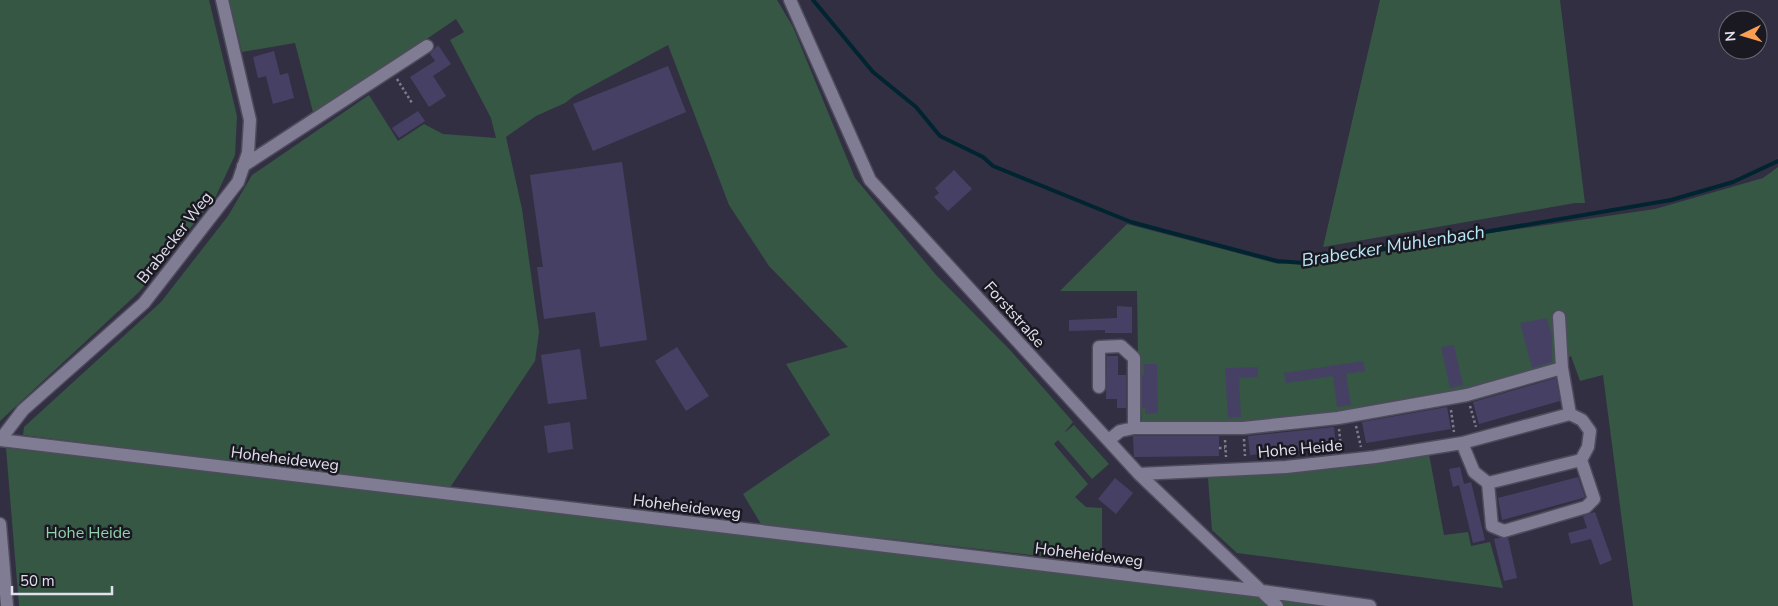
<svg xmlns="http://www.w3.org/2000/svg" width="1778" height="606" font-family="'Nunito Sans',sans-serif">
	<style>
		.green { fill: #365744 }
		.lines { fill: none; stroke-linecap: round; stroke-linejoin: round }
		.stream { stroke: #002530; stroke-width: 4 }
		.building { fill: #464164 }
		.minor-casing { stroke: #4e4b5c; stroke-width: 15 }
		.path { stroke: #7d7b8c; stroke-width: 2.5; stroke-dasharray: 2.5 2.5; stroke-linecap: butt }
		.minor { stroke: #7f7c93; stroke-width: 12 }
		.labels { text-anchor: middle; stroke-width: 5; stroke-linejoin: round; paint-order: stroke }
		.street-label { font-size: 16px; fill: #e1e0ed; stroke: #1a1922 }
		.park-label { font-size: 16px; fill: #91d3ab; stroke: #1a1922 }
		.water-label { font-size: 18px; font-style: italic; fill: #b9e8f8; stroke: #1a1922 }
	</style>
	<rect width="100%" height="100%" fill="#322f43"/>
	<path class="green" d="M 0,0 L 209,0 L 237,116 L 235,155 L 216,196 L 139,292 L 0,421 Z
		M 229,0 L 777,0 L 793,27 L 855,178 L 936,275 L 1010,350 L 1073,422 L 1064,433 L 1074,425 L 1109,464 L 1092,479 L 1058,440 L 1054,444 L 1088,484 L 1075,497 L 1086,507 L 1102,508 L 1102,563 L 882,538 L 764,529 L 743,494 L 830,435 L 786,364 L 848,347 L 769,266 L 729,205 L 668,45 L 574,96 L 565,103 L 536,116 L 506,137 L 522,209 L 539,332 L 535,361 L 449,489 L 23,435 L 24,427 L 161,302 L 228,216 L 252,175 L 369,95 L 398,141 L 424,124 L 443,134 L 496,138 L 491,118 L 450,40 L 464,32 L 456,19 L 314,116 L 295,43 L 242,52 Z
		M 1380,0 L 1560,0 L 1585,203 L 1575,203 L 1323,247 Z
		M 1778,167 L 1778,606 L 1633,606 L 1603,375 L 1580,381 L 1571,356 L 1533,374 L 1448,397 L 1336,414 L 1229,424 L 1142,424 L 1138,356 L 1137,291 L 1060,291 L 1127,224 L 1279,264 L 1655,209 L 1763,178 Z
		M 6,448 L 1262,591 L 1374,606 L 19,606 Z
		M 1429,454 L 1444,535 L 1468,532 L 1471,546 L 1490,542 L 1503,588 L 1237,553 L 1212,530 L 1208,478 L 1359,466 Z"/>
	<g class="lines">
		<path class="stream" d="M 813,0 L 873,72 L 916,107 L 940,136 L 983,157 L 993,166 L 1131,222 L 1277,261 L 1304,263 L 1671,200 L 1733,182 L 1778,161"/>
	</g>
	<path class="building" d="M 438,45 L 451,64 L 433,76 L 446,96 L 429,107 L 410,77 L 435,61 L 430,54 Z
		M 274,51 L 280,75 L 288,73 L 294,98 L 273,104 L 266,76 L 258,78 L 253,57 Z
		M 668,66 L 686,112 L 593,151 L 573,104 Z
		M 418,111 L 425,121 L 399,138 L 392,128 Z
		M 622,162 L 647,340 L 600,347 L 595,312 L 544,319 L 537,267 L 543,267 L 530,175 Z
		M 954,170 L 972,189 L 948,211 L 934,197 L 939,193 L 935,188 Z
		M 1117,306 L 1132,307 L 1132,333 L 1105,333 L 1105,330 L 1069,331 L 1069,320 L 1117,318 Z
		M 1547,318 L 1552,337 L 1552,362 L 1532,368 L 1520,323 Z
		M 1454,345 L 1463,385 L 1450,388 L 1441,347 Z
		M 677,347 L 709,396 L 686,411 L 655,361 Z
		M 580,349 L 587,399 L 548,404 L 541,355 Z
		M 1107,356 L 1118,356 L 1118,375 L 1126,375 L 1126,408 L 1117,408 L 1117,399 L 1106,399 Z
		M 1363,361 L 1365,371 L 1346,374 L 1351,405 L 1337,407 L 1333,376 L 1286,383 L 1284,373 Z
		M 1144,364 L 1157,364 L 1158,413 L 1145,414 L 1145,408 L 1142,408 L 1142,375 L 1144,375 Z
		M 1258,367 L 1258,377 L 1239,378 L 1241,417 L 1228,418 L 1225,368 Z
		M 1556,378 L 1560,401 L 1479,424 L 1473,402 Z
		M 1447,407 L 1451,429 L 1366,443 L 1362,422 Z
		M 570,422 L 573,449 L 548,453 L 544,426 Z
		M 1334,427 L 1336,447 L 1250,455 L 1248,436 Z
		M 1133,436 L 1219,436 L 1219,456 L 1134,457 Z
		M 1460,467 L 1464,484 L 1471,482 L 1485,540 L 1473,543 L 1459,485 L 1453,487 L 1449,469 Z
		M 1578,477 L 1585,497 L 1583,498 L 1502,520 L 1498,498 Z
		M 1115,478 L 1133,493 L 1116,514 L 1098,499 Z
		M 1595,512 L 1612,560 L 1600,565 L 1591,539 L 1571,544 L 1568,533 L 1587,528 L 1583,516 Z
		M 1499,538 L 1508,538 L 1517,578 L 1504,581 L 1494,539 Z"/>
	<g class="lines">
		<g class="minor-casing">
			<path id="minor" d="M 790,0 L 870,180 L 1139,474 L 1277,606
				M 243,166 L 427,46
				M 1559,317 L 1562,368
				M 1099,387 L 1099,347 L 1121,346 L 1134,358 L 1134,428
				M 0,440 L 1262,591 L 1370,606
				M 0,440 L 23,410 L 144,303 L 238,182 L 248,153 L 250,120 L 222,0
				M 1109,440 L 1120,431 L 1134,428 L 1243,428 L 1338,418 L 1467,395 L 1562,368 L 1570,414
				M 1139,474 L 1286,467 L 1375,457 L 1462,443 L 1570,414 L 1582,420 L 1590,431 L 1588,447 L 1581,460 L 1488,483 L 1474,472 L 1462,443
				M 1488,483 L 1492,526 L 1504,531 L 1586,507 L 1594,499 L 1581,460
				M 0,524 L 7,606"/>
		</g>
		<path class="path" d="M 397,79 L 412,103
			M 1470,406 L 1476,427
			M 1451,410 L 1454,432
			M 1356,426 L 1361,447
			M 1339,429 L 1341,448
			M 1244,439 L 1245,456
			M 1225,440 L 1226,457
			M 1219,448 L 1225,448"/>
		<use href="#minor" class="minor"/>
	</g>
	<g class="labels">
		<g class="street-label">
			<text transform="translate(174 237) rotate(-52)" y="6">Brabecker Weg</text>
			<text transform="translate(1015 314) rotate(48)" y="6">Forststraße</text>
			<text transform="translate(1300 448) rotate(-5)" y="6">Hohe Heide</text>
			<text transform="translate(285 458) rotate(7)" y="6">Hoheheideweg</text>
			<text transform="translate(687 506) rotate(7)" y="6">Hoheheideweg</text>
			<text transform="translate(1089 554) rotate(7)" y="6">Hoheheideweg</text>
		</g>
		<g class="park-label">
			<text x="88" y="538">Hohe Heide</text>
		</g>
		<g class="water-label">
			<text transform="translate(1393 246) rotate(-9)" y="6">Brabecker Mühlenbach</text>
		</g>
	</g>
	<g transform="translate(1743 35) rotate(265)"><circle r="24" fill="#1a1922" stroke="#6a6973"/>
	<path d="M0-4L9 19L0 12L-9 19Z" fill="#fb9e51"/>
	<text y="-8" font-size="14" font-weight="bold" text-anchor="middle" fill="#e1e0ed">N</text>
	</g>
	<path d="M12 586v8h100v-8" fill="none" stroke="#e1e0ed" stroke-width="2.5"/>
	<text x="20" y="586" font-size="15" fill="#e1e0ed" stroke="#1a1922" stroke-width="4" paint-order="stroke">50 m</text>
</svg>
